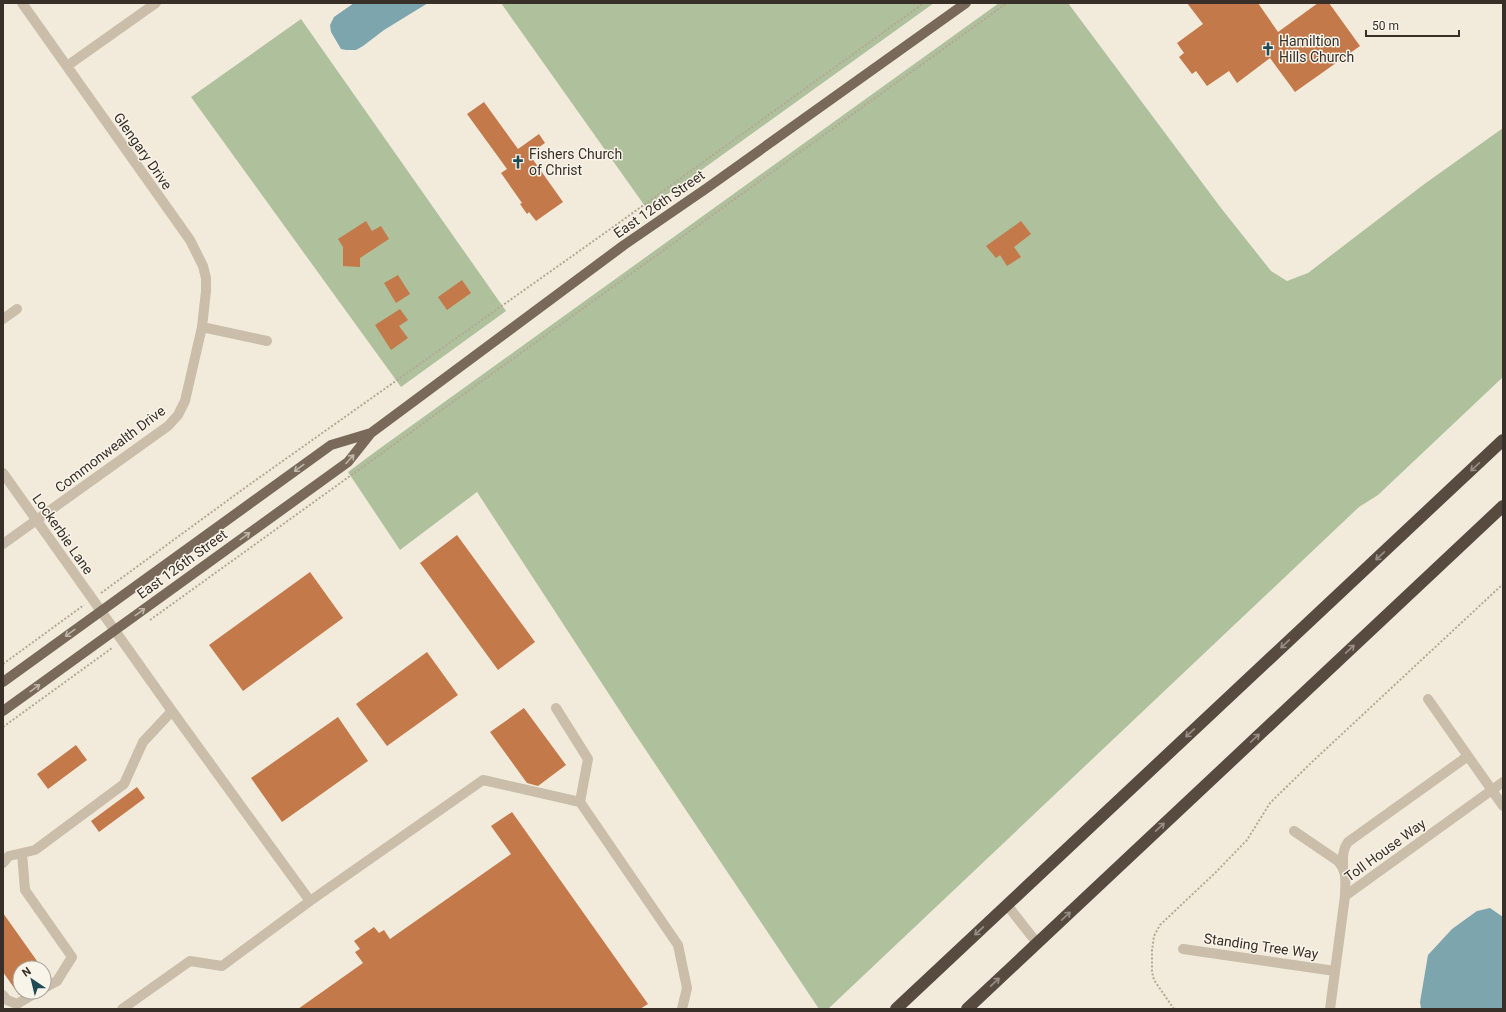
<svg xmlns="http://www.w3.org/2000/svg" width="1506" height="1012" font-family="Roboto,sans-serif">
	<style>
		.green { fill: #afc09d }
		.water { fill: #7ca5ae }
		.building { fill: #c37949 }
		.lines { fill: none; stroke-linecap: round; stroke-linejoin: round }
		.path { stroke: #b5a793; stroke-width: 2; stroke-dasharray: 2 2; stroke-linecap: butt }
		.minor { stroke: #cabda9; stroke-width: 10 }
		.major { stroke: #78695a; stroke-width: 10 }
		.highway { stroke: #574b40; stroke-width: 12 }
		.oneway { stroke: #bfb5a9 }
		.oneway2 { stroke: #988f84 }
		.labels { text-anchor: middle; stroke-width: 3; stroke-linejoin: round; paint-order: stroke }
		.poi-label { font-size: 14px; fill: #372f28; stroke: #f9f4e9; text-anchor: start }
		.street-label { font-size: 14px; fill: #372f28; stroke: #f9f4e9 }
	</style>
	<rect width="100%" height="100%" fill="#f2ebdc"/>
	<path class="green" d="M 501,3 L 934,3 L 647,209 Z
		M 999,3 L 1068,3 L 1221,208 L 1271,271 L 1287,281 L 1308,273 L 1423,185 L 1503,128 L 1503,377 L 1378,495 L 1359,507 L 828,1009 L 819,1009 L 633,731 L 477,492 L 400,550 L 348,472 L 379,449 Z
		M 301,19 L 506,311 L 401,387 L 191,97 Z"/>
	<path class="water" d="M 354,3 L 428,3 L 384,30 L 363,46 L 356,50 L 346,50 L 341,49 L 331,32 L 330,25 L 334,17 Z
		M 1490,908 L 1503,917 L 1503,1009 L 1421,1009 L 1420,1002 L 1428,955 L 1452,929 L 1477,911 Z"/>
	<path class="building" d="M 1187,3 L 1258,3 L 1278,32 L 1318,3 L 1329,3 L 1360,46 L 1295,92 L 1270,58 L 1237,83 L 1229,71 L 1207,86 L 1196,71 L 1192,74 L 1179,57 L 1184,53 L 1177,43 L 1203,24 Z
		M 484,102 L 518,149 L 539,134 L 545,143 L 529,154 L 563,202 L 536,221 L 529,212 L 527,214 L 520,204 L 522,203 L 501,173 L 507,169 L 467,114 Z
		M 366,221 L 372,231 L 381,226 L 389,239 L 360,258 L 360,267 L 343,266 L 343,247 L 338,239 Z
		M 1021,221 L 1031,234 L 1014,247 L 1021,257 L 1007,266 L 1000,255 L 996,258 L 986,246 Z
		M 398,275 L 410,294 L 396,303 L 384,283 Z
		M 462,280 L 471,293 L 447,310 L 438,297 Z
		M 400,309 L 408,320 L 399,326 L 408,338 L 391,350 L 375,325 Z
		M 457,535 L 535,642 L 498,670 L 420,563 Z
		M 310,572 L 343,618 L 243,691 L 209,645 Z
		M 427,652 L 458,695 L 387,746 L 356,704 Z
		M 524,708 L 566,765 L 538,786 L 527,783 L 490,732 Z
		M 338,717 L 368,761 L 282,822 L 251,778 Z
		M 76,745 L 87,760 L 48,789 L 37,774 Z
		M 137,787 L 145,798 L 99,832 L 91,821 Z
		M 512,812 L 648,1004 L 640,1009 L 298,1009 L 363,963 L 355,952 L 360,949 L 354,941 L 374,927 L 379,933 L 384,930 L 390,939 L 511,854 L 491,826 Z
		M 3,913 L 42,968 L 20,968 L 19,995 L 3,972 Z"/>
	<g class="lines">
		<path class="path" d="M 101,593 L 246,487 L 609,230 L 924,3
			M 150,620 L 1007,3
			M 3,664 L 84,605
			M 3,727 L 112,648
			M 1174,1009 L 1154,980 L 1152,972 L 1152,950 L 1154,936 L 1160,925 L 1216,872 L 1247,840 L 1270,803 L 1312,762 L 1503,584"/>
		<path class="minor" d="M 67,66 L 156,3
			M 3,319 L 17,309
			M 202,327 L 267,341
			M 3,473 L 172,711 L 310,901 L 222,966 L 190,961 L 122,1009
			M 3,544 L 168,426 L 178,415 L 185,401 L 202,327 L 206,291 L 206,278 L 203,266 L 190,240 L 22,3
			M 1428,699 L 1503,806
			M 556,708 L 588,759 L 580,802
			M 1294,831 L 1338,861 C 1348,873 1345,881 1345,896
			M 22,853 L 25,890 L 72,957 L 57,981 L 44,988
			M 3,863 L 9,856 L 35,850 L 124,784 L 143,742 L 172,711
			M 1343,867 C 1343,858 1342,850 1348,842 L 1468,756
			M 310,901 L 483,780 L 580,802 L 678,945 L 687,988 L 682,1009
			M 1007,905 L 1037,943
			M 1183,949 L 1335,971
			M 3,995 L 7,1000 L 17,1004 L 37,992
			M 1330,1009 L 1345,896 L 1503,782"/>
		<path class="major" d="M 3,682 L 331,445 L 371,433
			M 3,711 L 348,462 L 371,433 L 624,245 L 707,188 L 966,3"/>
		<path class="highway" d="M 896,1009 L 1503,440
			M 967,1009 L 1503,506"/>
	</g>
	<defs><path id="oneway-shaft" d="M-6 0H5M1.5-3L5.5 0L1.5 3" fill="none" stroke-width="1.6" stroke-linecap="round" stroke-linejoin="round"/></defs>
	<g class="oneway">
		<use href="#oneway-shaft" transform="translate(350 459) rotate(-48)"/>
		<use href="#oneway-shaft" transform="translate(299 468) rotate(144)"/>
		<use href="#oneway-shaft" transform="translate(245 536) rotate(-36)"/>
		<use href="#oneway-shaft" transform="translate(140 612) rotate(-36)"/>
		<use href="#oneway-shaft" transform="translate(70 633) rotate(144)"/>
		<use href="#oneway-shaft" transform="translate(35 688) rotate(-36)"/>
	</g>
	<g class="oneway2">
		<use href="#oneway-shaft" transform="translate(1475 467) rotate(137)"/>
		<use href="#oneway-shaft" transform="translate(1380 556) rotate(137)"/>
		<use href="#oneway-shaft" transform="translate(1285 644) rotate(137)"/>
		<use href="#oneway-shaft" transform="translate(1350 649) rotate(-43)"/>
		<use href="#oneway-shaft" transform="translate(1190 733) rotate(137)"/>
		<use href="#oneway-shaft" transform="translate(1255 738) rotate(-43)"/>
		<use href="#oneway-shaft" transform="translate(1160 827) rotate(-43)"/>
		<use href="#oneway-shaft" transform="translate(1066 916) rotate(-43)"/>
		<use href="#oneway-shaft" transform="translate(979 931) rotate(137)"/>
		<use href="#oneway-shaft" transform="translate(995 982) rotate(-43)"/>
	</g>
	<defs>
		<g id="church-bare" transform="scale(1.08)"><path d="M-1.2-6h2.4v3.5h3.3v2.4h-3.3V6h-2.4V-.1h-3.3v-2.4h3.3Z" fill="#1f4b57" stroke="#f9f4e9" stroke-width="2.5" paint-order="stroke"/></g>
	</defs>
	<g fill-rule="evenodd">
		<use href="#church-bare" x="1268" y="49"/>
		<use href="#church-bare" x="518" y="162"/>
	</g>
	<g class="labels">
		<g class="poi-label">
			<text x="1279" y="46">Hamiltion<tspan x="1279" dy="16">Hills Church</tspan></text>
			<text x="529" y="159">Fishers Church<tspan x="529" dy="16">of Christ</tspan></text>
		</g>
		<g class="street-label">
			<text transform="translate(143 151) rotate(55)" y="5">Glengary Drive</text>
			<text transform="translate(659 204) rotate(-35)" y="5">East 126th Street</text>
			<text transform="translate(110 449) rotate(-37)" y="5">Commonwealth Drive</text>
			<text transform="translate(63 534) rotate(55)" y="5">Lockerbie Lane</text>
			<text transform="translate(182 564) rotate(-36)" y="5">East 126th Street</text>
			<text transform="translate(1385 850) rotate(-36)" y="5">Toll House Way</text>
			<text transform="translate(1261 946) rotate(8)" y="5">Standing Tree Way</text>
		</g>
	</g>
	<rect width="1506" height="1012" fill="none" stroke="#372f28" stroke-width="8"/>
	<g transform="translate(32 980) rotate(325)"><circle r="19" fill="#f9f4e9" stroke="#aba59c"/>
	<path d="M0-3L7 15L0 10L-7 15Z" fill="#1f4b57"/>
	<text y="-6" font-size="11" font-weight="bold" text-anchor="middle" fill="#372f28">N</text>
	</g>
	<path d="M1366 30v6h93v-6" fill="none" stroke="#372f28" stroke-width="2"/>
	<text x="1372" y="30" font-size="12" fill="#372f28" stroke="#f9f4e9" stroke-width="3" paint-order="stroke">50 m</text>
</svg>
